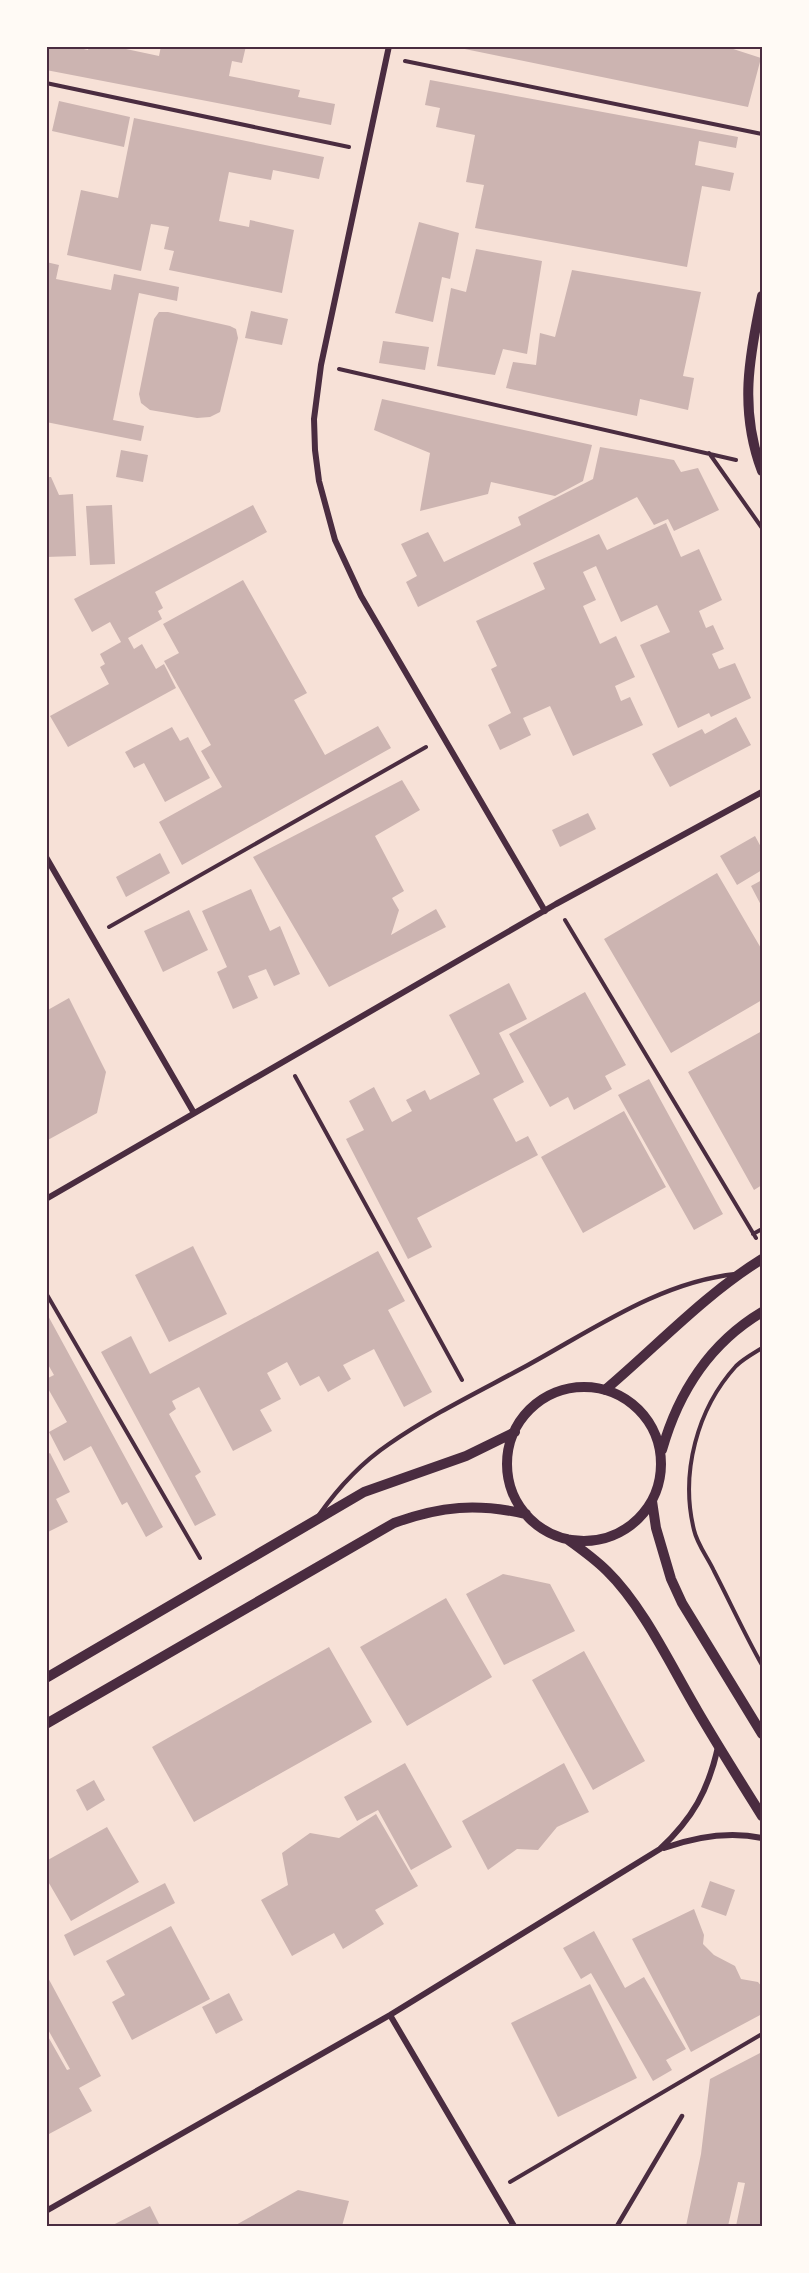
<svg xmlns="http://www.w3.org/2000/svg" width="809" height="2273" font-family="Ubuntu,sans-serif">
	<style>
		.building { fill: #ccb4b1 }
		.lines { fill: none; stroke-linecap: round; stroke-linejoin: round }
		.path { stroke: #4a2c40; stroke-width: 4 }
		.service { stroke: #4a2c40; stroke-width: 4.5 }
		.minor { stroke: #4a2c40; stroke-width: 6 }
		.tertiary { stroke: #4a2c40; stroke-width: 10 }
		.neatline { fill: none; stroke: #4a2c40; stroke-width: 2 }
	</style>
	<rect width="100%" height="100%" fill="#f7e1d7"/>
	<path class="building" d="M 46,46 L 71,46 L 88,50 L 89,46 L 112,46 L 159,56 L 161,46 L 246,46 L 242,63 L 232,61 L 229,76 L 300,90 L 298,97 L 335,104 L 331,125 L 46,70 Z
		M 450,46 L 724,46 L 761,58 L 748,107 Z
		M 430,80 L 738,137 L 736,148 L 699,141 L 695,165 L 734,173 L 730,191 L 702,186 L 687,267 L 475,228 L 484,185 L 466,182 L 475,135 L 436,127 L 440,108 L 425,105 Z
		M 59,101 L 130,117 L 124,147 L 52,131 Z
		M 134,118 L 324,157 L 319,179 L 273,170 L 271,180 L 229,172 L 219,221 L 249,227 L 250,220 L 294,230 L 282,293 L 169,270 L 174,251 L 164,249 L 169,227 L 151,224 L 141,271 L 67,255 L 81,190 L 118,198 Z
		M 419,222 L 459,233 L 450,279 L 442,277 L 433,322 L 395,313 Z
		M 476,249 L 542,261 L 527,354 L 503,349 L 495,375 L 437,366 L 451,288 L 466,292 Z
		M 46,262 L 59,265 L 56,279 L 111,290 L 114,274 L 179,287 L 177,301 L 139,293 L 113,420 L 144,426 L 141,441 L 46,422 Z
		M 572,270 L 701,292 L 683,376 L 694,378 L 688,410 L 640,399 L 637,416 L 506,388 L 513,362 L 536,365 L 540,333 L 555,337 Z
		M 251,311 L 288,319 L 282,345 L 245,338 Z
		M 159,312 L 168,312 L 230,326 L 236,329 L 238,338 L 220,412 L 210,417 L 197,418 L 150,410 L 141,403 L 139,394 L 154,319 Z
		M 383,341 L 429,347 L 425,370 L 379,363 Z
		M 382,399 L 592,445 L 583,481 L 555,496 L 491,482 L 488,494 L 420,511 L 430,453 L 374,430 Z
		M 600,447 L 674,460 L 681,472 L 698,468 L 719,510 L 674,531 L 668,519 L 654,525 L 637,497 L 418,607 L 406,582 L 417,576 L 401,544 L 428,532 L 444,562 L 521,525 L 518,517 L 593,479 Z
		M 121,450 L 148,455 L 143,482 L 116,477 Z
		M 46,477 L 51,477 L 59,495 L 73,494 L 76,556 L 46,557 Z
		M 112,505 L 115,564 L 90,565 L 86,506 Z
		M 253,505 L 267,532 L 155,592 L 163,608 L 158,611 L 162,619 L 128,638 L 134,649 L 142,644 L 156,669 L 164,664 L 176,688 L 68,747 L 50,716 L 109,684 L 100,667 L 105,664 L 100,654 L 121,642 L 110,622 L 92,632 L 74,599 Z
		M 666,523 L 681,557 L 699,549 L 722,600 L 699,611 L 706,628 L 713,625 L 724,649 L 712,654 L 719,669 L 735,663 L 751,698 L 711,717 L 709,713 L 678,728 L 640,645 L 670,632 L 657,605 L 621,622 L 596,566 L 583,572 L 596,600 L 583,606 L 600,644 L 616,636 L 635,677 L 615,686 L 621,701 L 630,697 L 643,725 L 573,756 L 550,706 L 523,718 L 531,735 L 500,750 L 488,725 L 511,713 L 491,669 L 497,666 L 476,621 L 545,589 L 533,563 L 599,534 L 607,550 Z
		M 243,580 L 307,693 L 294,700 L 325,755 L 378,726 L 391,748 L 182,865 L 159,822 L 222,787 L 201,751 L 211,745 L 164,661 L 179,653 L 163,624 Z
		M 736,717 L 751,745 L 670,787 L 652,754 L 702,729 L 705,734 Z
		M 172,727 L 180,741 L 188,737 L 210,778 L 165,802 L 144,763 L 134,768 L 125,752 Z
		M 402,780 L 420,810 L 375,836 L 404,891 L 392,898 L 399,910 L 391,935 L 436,909 L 446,927 L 329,987 L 253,857 Z
		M 588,813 L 596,829 L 560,847 L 552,830 Z
		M 755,836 L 762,849 L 762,870 L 737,885 L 720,856 Z
		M 160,853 L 170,873 L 126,897 L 116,877 Z
		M 717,873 L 762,950 L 762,1000 L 671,1053 L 604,939 Z
		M 762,880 L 762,907 L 751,886 Z
		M 251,889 L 270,931 L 280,926 L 300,974 L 274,986 L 266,969 L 248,976 L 258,998 L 233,1009 L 217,972 L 227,967 L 202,911 Z
		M 189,910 L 208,950 L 163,972 L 144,931 Z
		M 509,983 L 527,1019 L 499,1033 L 524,1082 L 493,1099 L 516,1142 L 528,1136 L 538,1155 L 417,1218 L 432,1247 L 408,1259 L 346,1139 L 364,1130 L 349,1101 L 374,1087 L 392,1122 L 412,1111 L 406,1100 L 425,1090 L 430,1100 L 480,1074 L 449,1015 Z
		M 585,992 L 626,1065 L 605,1076 L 612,1089 L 574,1110 L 568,1097 L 550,1107 L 509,1034 Z
		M 69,998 L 106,1072 L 97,1113 L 46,1141 L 46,1011 Z
		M 762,1031 L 762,1185 L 754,1190 L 688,1072 Z
		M 649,1079 L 723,1214 L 694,1230 L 618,1095 Z
		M 624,1111 L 666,1187 L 583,1233 L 541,1157 Z
		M 193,1246 L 227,1314 L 169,1342 L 135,1275 Z
		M 378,1251 L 405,1301 L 388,1310 L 432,1392 L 404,1407 L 374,1349 L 343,1365 L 351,1379 L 328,1392 L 319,1376 L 300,1386 L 287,1362 L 267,1373 L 281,1399 L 260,1410 L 272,1431 L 233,1451 L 199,1387 L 172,1401 L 176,1409 L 169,1414 L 201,1472 L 195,1476 L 216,1515 L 195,1526 L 101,1352 L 131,1336 L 150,1374 Z
		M 46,1312 L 163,1527 L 146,1537 L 127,1502 L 122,1505 L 91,1446 L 64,1461 L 49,1432 L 67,1422 L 46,1385 L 46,1379 L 54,1375 L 46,1361 Z
		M 50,1453 L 70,1492 L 56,1499 L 68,1522 L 46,1533 L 46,1455 Z
		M 503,1574 L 550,1584 L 575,1631 L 504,1665 L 466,1594 Z
		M 446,1598 L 492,1677 L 407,1726 L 360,1647 Z
		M 329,1647 L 372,1722 L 194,1822 L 152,1747 Z
		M 584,1651 L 645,1761 L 593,1790 L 532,1680 Z
		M 405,1763 L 452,1847 L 411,1870 L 378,1810 L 357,1821 L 344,1797 Z
		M 564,1763 L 589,1812 L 557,1827 L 538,1850 L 517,1849 L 488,1870 L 462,1821 Z
		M 94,1780 L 105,1800 L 87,1811 L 76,1790 Z
		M 376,1814 L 418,1886 L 375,1910 L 384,1924 L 343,1949 L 334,1933 L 292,1956 L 261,1900 L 288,1885 L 282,1853 L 310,1833 L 339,1838 Z
		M 107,1827 L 139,1882 L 71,1921 L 46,1878 L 46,1861 Z
		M 710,1881 L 735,1890 L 726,1916 L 701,1907 Z
		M 165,1883 L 175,1903 L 74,1956 L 64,1935 Z
		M 694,1909 L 704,1935 L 703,1944 L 714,1955 L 735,1966 L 741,1979 L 758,1982 L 762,1987 L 762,2014 L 691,2052 L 632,1939 Z
		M 171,1926 L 210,1999 L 132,2040 L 112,2002 L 125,1995 L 106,1961 Z
		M 594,1931 L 625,1988 L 644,1977 L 686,2049 L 666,2060 L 672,2070 L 653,2081 L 591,1973 L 581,1979 L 563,1948 Z
		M 46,1974 L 101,2076 L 79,2088 L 92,2111 L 49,2134 L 46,2130 L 46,2033 L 67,2070 L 70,2069 L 46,2026 Z
		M 590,1984 L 637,2078 L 558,2117 L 511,2023 Z
		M 229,1993 L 243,2020 L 216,2034 L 202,2007 Z
		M 762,2052 L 762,2226 L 736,2226 L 745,2183 L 738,2182 L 728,2226 L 686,2226 L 701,2154 L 710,2079 Z
		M 298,2190 L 349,2201 L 342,2226 L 234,2226 Z
		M 150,2206 L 160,2226 L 111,2226 Z"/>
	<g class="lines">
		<path class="path" d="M 405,61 L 762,134
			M 46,83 L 349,147
			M 339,369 L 736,460
			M 709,453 L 762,528
			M 565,920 L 756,1238
			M 109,927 L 426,747
			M 295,1076 L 462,1380
			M 753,1234 L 762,1229
			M 46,1293 L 200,1558
			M 762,1348 C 754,1353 743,1359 736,1366 C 697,1409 680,1473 694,1530 C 697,1544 708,1558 714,1571 C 730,1602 745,1635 762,1665
			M 510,2182 L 762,2034"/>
		<path class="service" d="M 319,1515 C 338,1488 361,1463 389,1444 C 432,1414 482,1390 528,1365 C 594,1329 660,1282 736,1274
			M 617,2226 L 682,2116"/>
		<path class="minor" d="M 389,46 L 321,365 L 314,419 L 315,450 L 319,481 L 335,540 L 361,596 L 545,911
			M 46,857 L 194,1113
			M 46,1199 L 556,904 L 762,792
			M 664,1848 C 695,1837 729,1831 762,1838
			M 390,2015 L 514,2226
			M 46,2211 L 390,2015 L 660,1849 C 693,1818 708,1791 718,1747"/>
		<path class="tertiary" d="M 762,296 C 749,357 739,410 762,471
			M507 1464a77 77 0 1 1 154 0a77 77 0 1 1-154 0Z
			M 605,1390 C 657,1346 704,1295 762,1259
			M 662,1450 C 678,1393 710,1343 762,1312
			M 652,1501 L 656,1528 L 671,1579 L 682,1603 L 762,1734
			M 567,1539 C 581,1549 595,1559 607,1571 C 643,1606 671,1666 697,1710 C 718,1746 740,1781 762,1816
			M 46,1678 L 364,1492 L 466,1456 L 515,1432
			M 46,1724 L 394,1523 C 441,1506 477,1503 526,1514"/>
	</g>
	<rect width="809" height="2273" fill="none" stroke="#fffaf5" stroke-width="96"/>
	<rect x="48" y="48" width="713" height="2177" class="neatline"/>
</svg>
